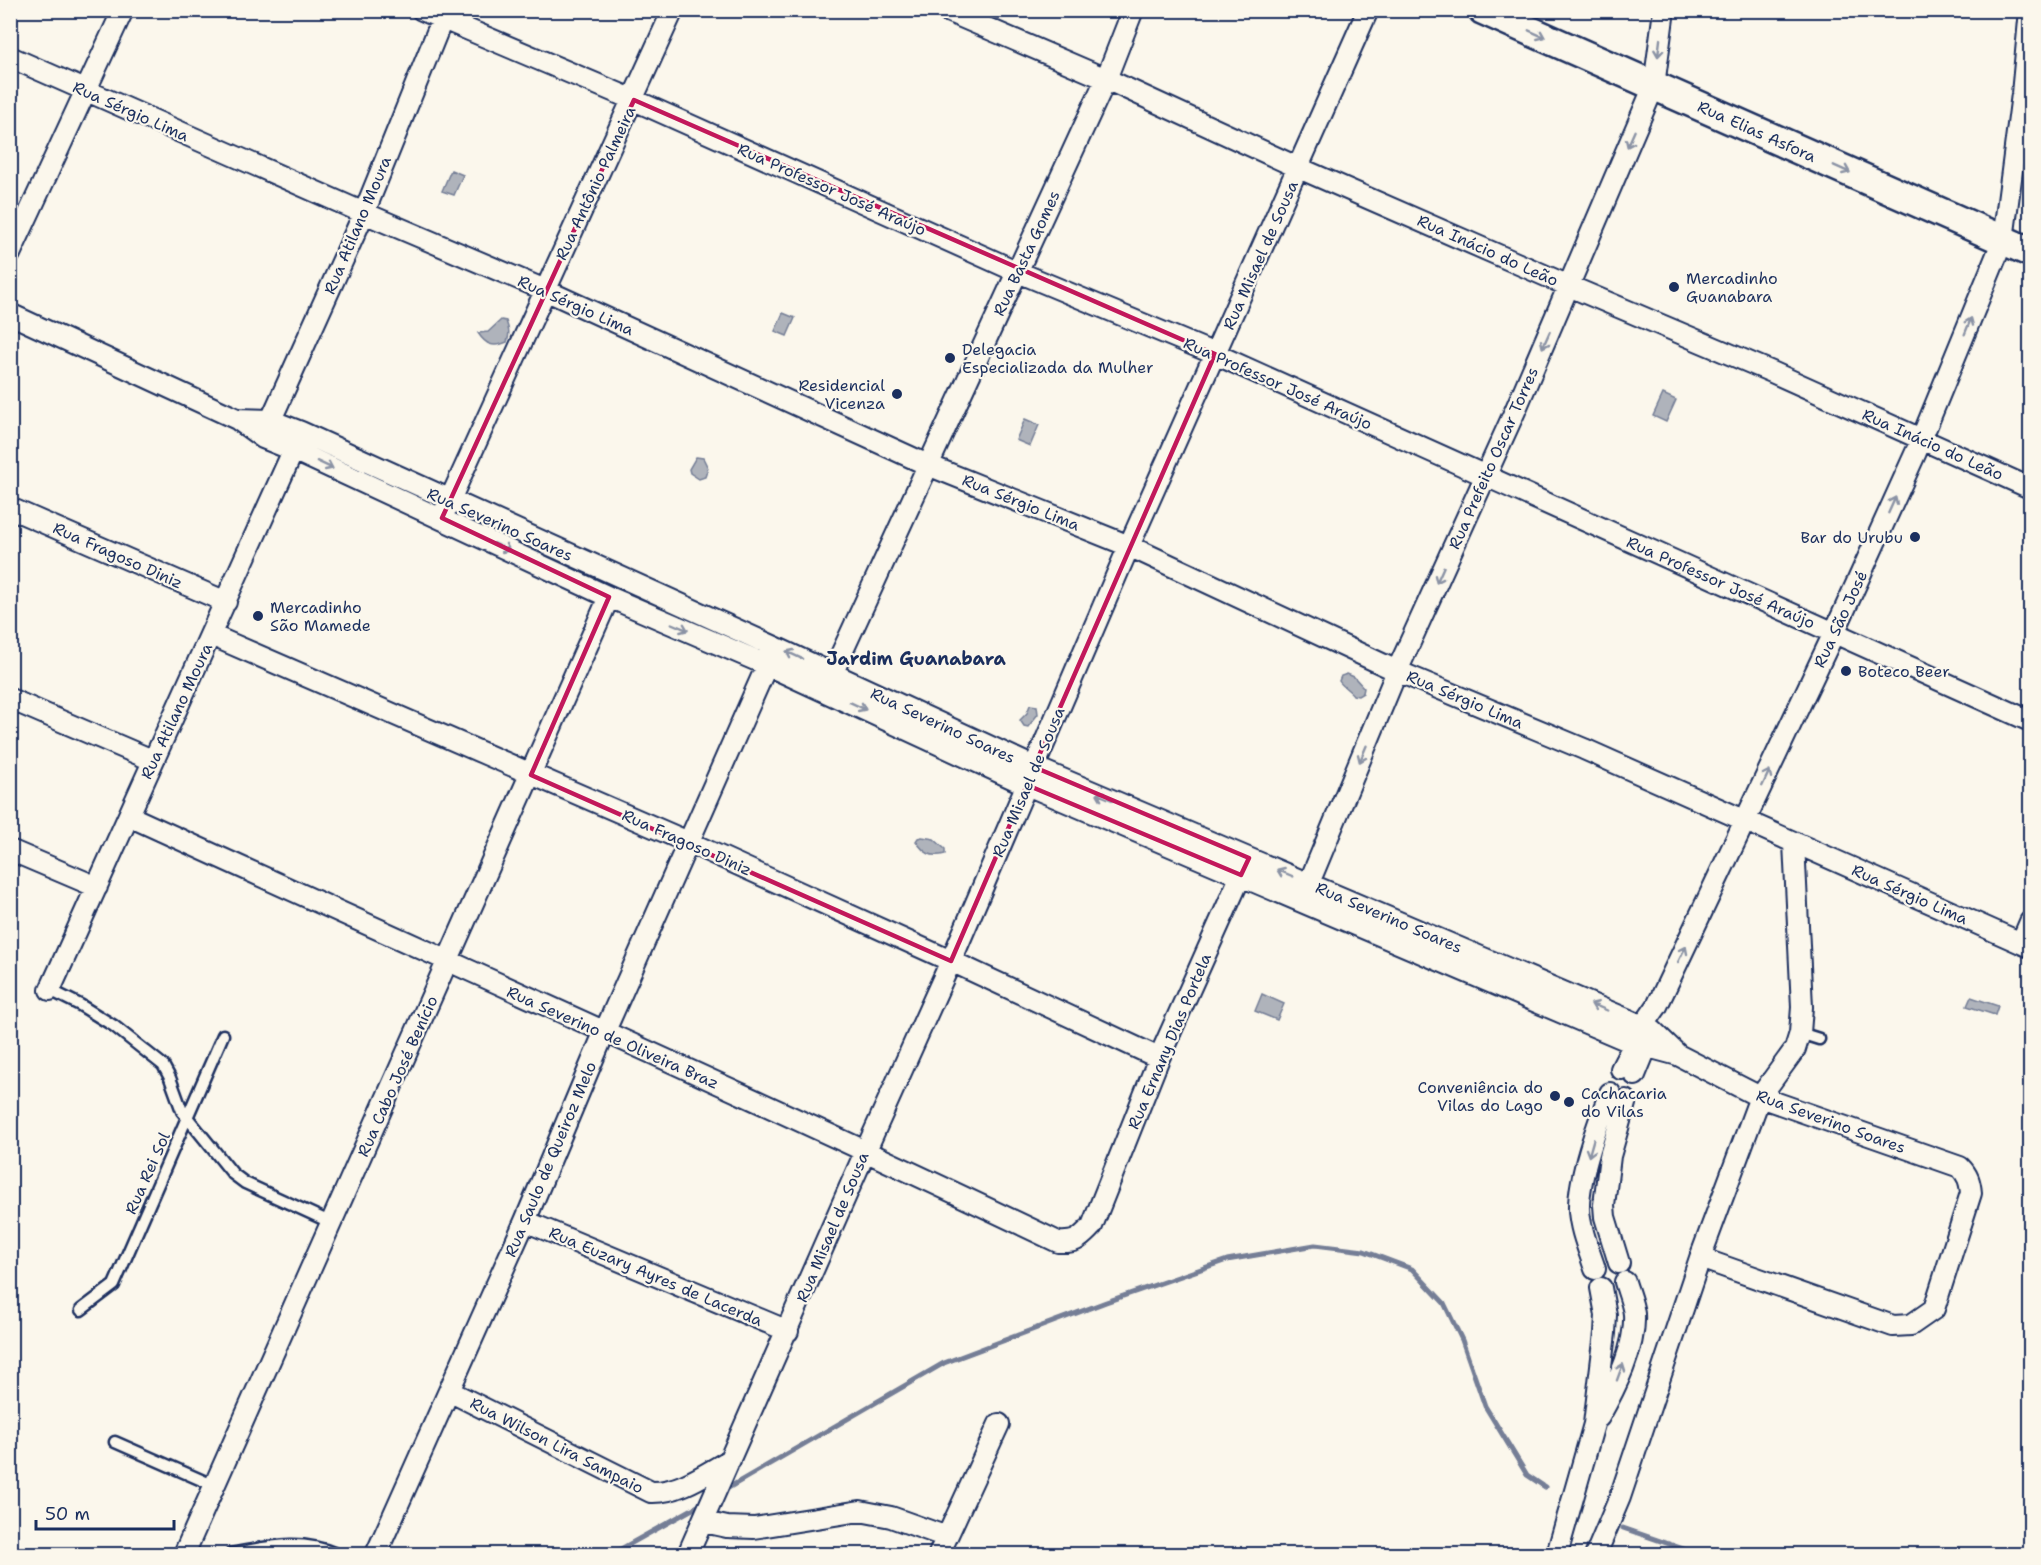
<svg xmlns="http://www.w3.org/2000/svg" width="2041" height="1565" font-family="'Shantell Sans',sans-serif">
	<style>
		.water { fill: #afb3bb; stroke: #747e96; stroke-width: 1.5 }
		.lines { fill: none; stroke-linecap: round; stroke-linejoin: round }
		.stream { stroke: #747e96; stroke-width: 5 }
		.lane-casing { stroke: #1b2f5e; stroke-width: 15 }
		.street-casing { stroke: #1b2f5e; stroke-width: 24 }
		.secondary-casing { stroke: #1b2f5e; stroke-width: 33 }
		.lane { stroke: #fbf7ec; stroke-width: 10 }
		.street { stroke: #fbf7ec; stroke-width: 20 }
		.secondary { stroke: #fbf7ec; stroke-width: 28 }
		.oneway { stroke: #8b93a5 }
		.marked { fill: none; stroke: #c2185b; stroke-width: 4.5; stroke-linejoin: round }
		.poi-dot { fill: #1b2f5e; stroke: #fbf7ec; stroke-width: 2 }
		.labels { text-anchor: middle; stroke-width: 4.5; stroke-linejoin: round; paint-order: stroke }
		.street-label { font-size: 16px; fill: #1b2f5e; stroke: #fbf7ec }
		.poi-label { font-size: 16px; fill: #1b2f5e; stroke: #fbf7ec; text-anchor: start }
		.neighbourhood-label { font-size: 18px; font-weight: bold; fill: #1b2f5e; stroke: #fbf7ec }
	</style>
	<rect width="100%" height="100%" fill="#fbf7ec"/>
	<filter id="ink" filterUnits="userSpaceOnUse"><feTurbulence type="fractalNoise" baseFrequency=".0167" numOctaves="2"/><feDisplacementMap in="SourceGraphic" scale="12" xChannelSelector="R" yChannelSelector="G"/><feConvolveMatrix kernelMatrix="1 2 1 2 8 2 1 2 1" color-interpolation-filters="sRGB"/></filter>
	<g filter="url(#ink)">
		<path class="water" d="M 451,170 L 463,175 L 454,195 L 442,191 Z
			M 783,313 L 795,318 L 787,336 L 775,331 Z
			M 501,320 L 506,321 C 509,329 510,334 507,342 C 493,348 486,345 478,333 L 488,332 Z
			M 1663,394 L 1676,400 L 1666,422 L 1653,416 Z
			M 1025,419 L 1039,425 L 1030,446 L 1016,440 Z
			M 696,457 L 703,458 L 708,468 L 705,477 L 699,479 L 690,473 L 689,469 Z
			M 1347,674 L 1354,677 L 1364,688 L 1363,693 L 1358,696 L 1353,695 C 1349,690 1341,685 1339,681 L 1341,676 Z
			M 1030,705 L 1037,706 L 1038,714 L 1028,727 L 1024,726 L 1020,720 L 1027,713 Z
			M 922,837 L 934,839 L 945,849 L 945,854 C 931,858 924,853 916,841 L 918,838 Z
			M 1262,994 L 1284,1004 L 1277,1020 L 1255,1011 Z
			M 1971,997 L 1998,1006 L 1995,1015 L 1967,1006 Z"/>
		<g class="lines">
			<path class="stream" d="M 723,1491 L 944,1363 L 1106,1302 L 1227,1260 L 1315,1245 L 1364,1251 L 1412,1269 L 1444,1303 L 1462,1340 L 1485,1406 L 1527,1475 L 1545,1487
				M 1623,1528 L 1698,1554
				M 612,1554 L 705,1502"/>
			<g class="lane-casing">
				<path id="lane" d="M 50,990 L 80,1005 L 114,1026 L 163,1065 L 170,1078 L 182,1111 L 233,1174 L 245,1183 L 332,1223
					M 1800,1033 L 1819,1039
					M 81,1310 L 114,1285 L 223,1035
					M 115,1442 L 215,1486
					M 231,1554 C 269,1547 299,1538 336,1554"/>
			</g>
			<g class="street-casing">
				<path id="street" d="M 422,10 L 634,100 L 1018,272 L 1215,354 L 2030,721
					M 945,10 L 1106,79 L 1299,168 L 1569,286 L 1772,372 L 2030,488
					M 10,57 L 364,213 L 545,290 L 928,465 L 1129,546 L 1397,671 L 1584,749 L 2030,947
					M 10,254 L 123,10
					M 10,314 L 237,419 L 263,438 L 293,450 L 609,597 L 767,665 L 1027,785 L 1633,1043 L 1678,1055 L 1760,1097 L 1960,1167 C 1968,1175 1970,1182 1971,1193 L 1934,1309 L 1911,1325 L 1893,1326 L 1700,1258
					M 237,419 L 270,420 L 301,432 L 775,647 L 1034,767 L 1643,1026 L 1653,1031 L 1677,1054
					M 265,433 L 364,213 L 446,10
					M 10,508 L 226,602
					M 444,513 L 673,10
					M 211,635 L 688,842 L 951,961 L 1159,1058
					M 827,685 L 1106,79 L 1133,10
					M 10,699 L 152,760
					M 129,816 C 439,958 751,1095 1058,1242 C 1077,1243 1079,1239 1092,1226 L 1159,1058 L 1246,864
					M 10,850 L 97,887
					M 1304,895 L 1397,671 L 1515,411 L 1654,86 L 1664,10
					M 2021,943 L 2030,922
					M 50,990 L 298,440
					M 1621,1069 L 1643,1026 L 1657,1006 L 1834,633 L 1916,452 L 2003,240 L 2022,94 L 2030,10
					M 1635,1075 L 1651,1036
					M 525,1221 L 788,1331
					M 1619,1263 L 1605,1217 L 1604,1205 L 1610,1156 L 1626,1100
					M 1595,1269 C 1589,1250 1580,1230 1579,1210 C 1578,1178 1598,1122 1610,1093
					M 449,1391 L 651,1492 C 680,1493 706,1473 730,1460
					M 1599,1417 C 1615,1389 1636,1348 1634,1314 C 1633,1304 1628,1292 1625,1282
					M 704,1522 L 727,1527 L 754,1528 L 860,1511 L 891,1517 L 947,1537
					M 184,1554 L 609,597
					M 376,1554 L 525,1221 L 604,1033 L 767,665
					M 688,1554 L 866,1150 L 951,961 L 1129,546 L 1368,10
					M 939,1554 L 999,1424
					M 1557,1554 L 1594,1424 L 1605,1333 L 1606,1315 L 1601,1288
					M 1596,1554 L 1620,1497 L 1700,1258 L 1760,1097 L 1795,1049 L 1800,1033 L 1802,1007 L 1794,843"/>
			</g>
			<g class="secondary-casing">
				<path id="secondary" d="M 1483,10 L 2030,252"/>
			</g>
			<use href="#lane" class="lane"/>
			<use href="#street" class="street"/>
			<use href="#secondary" class="secondary"/>
		</g>
		<defs><path id="oneway-shaft" d="M-6 0H5M1.5-3L5.5 0L1.5 3" fill="none" stroke-width="1.6" stroke-linecap="round" stroke-linejoin="round" transform="scale(1.5)"/></defs>
		<g class="oneway">
			<use href="#oneway-shaft" transform="translate(1537 34) rotate(24)"/>
			<use href="#oneway-shaft" transform="translate(1659 48) rotate(97)"/>
			<use href="#oneway-shaft" transform="translate(1631 139) rotate(114)"/>
			<use href="#oneway-shaft" transform="translate(1842 169) rotate(24)"/>
			<use href="#oneway-shaft" transform="translate(1968 326) rotate(-68)"/>
			<use href="#oneway-shaft" transform="translate(1546 340) rotate(114)"/>
			<use href="#oneway-shaft" transform="translate(325 465) rotate(25)"/>
			<use href="#oneway-shaft" transform="translate(1892 505) rotate(-66)"/>
			<use href="#oneway-shaft" transform="translate(502 547) rotate(25)"/>
			<use href="#oneway-shaft" transform="translate(1440 575) rotate(114)"/>
			<use href="#oneway-shaft" transform="translate(680 627) rotate(23)"/>
			<use href="#oneway-shaft" transform="translate(794 655) rotate(-155)"/>
			<use href="#oneway-shaft" transform="translate(858 706) rotate(25)"/>
			<use href="#oneway-shaft" transform="translate(1363 754) rotate(113)"/>
			<use href="#oneway-shaft" transform="translate(1766 778) rotate(-65)"/>
			<use href="#oneway-shaft" transform="translate(1105 797) rotate(-157)"/>
			<use href="#oneway-shaft" transform="translate(1285 873) rotate(-157)"/>
			<use href="#oneway-shaft" transform="translate(1682 954) rotate(-64)"/>
			<use href="#oneway-shaft" transform="translate(1599 1007) rotate(-157)"/>
			<use href="#oneway-shaft" transform="translate(1591 1148) rotate(106)"/>
			<use href="#oneway-shaft" transform="translate(1620 1372) rotate(-70)"/>
		</g>
	</g>
	<path class="marked" d="M 634,100 L 1215,354 L 1034,767 L 1249,858 L 1241,875 L 1027,785 L 951,961 L 531,775 L 609,597 L 442,518 Z"/>
	<g class="poi-dot">
		<circle cx="1674" cy="287" r="6"/>
		<circle cx="950" cy="358" r="6"/>
		<circle cx="897" cy="394" r="6"/>
		<circle cx="1915" cy="537" r="6"/>
		<circle cx="258" cy="616" r="6"/>
		<circle cx="1846" cy="671" r="6"/>
		<circle cx="1555" cy="1096" r="6"/>
		<circle cx="1569" cy="1102" r="6"/>
	</g>
	<g class="labels">
		<g class="street-label">
			<text transform="translate(131 111) rotate(24)" y="6">Rua Sérgio Lima</text>
			<text transform="translate(1757 131) rotate(24)" y="6">Rua Elias Asfora</text>
			<text transform="translate(595 183) rotate(-65)" y="6">Rua Antônio Palmeira</text>
			<text transform="translate(832 189) rotate(24)" y="6">Rua Professor José Araújo</text>
			<text transform="translate(357 225) rotate(-67)" y="6">Rua Atilano Moura</text>
			<text transform="translate(1488 250) rotate(24)" y="6">Rua Inácio do Leão</text>
			<text transform="translate(1026 253) rotate(-65)" y="6">Rua Basta Gomes</text>
			<text transform="translate(1260 255) rotate(-66)" y="6">Rua Misael de Sousa</text>
			<text transform="translate(576 305) rotate(24)" y="6">Rua Sérgio Lima</text>
			<text transform="translate(1278 383) rotate(24)" y="6">Rua Professor José Araújo</text>
			<text transform="translate(1933 444) rotate(24)" y="6">Rua Inácio do Leão</text>
			<text transform="translate(1493 458) rotate(-66)" y="6">Rua Prefeito Oscar Torres</text>
			<text transform="translate(1021 502) rotate(22)" y="6">Rua Sérgio Lima</text>
			<text transform="translate(500 524) rotate(24)" y="6">Rua Severino Soares</text>
			<text transform="translate(118 555) rotate(24)" y="6">Rua Fragoso Diniz</text>
			<text transform="translate(1721 582) rotate(24)" y="6">Rua Professor José Araújo</text>
			<text transform="translate(1840 619) rotate(-65)" y="6">Rua São José</text>
			<text transform="translate(1465 699) rotate(23)" y="6">Rua Sérgio Lima</text>
			<text transform="translate(176 711) rotate(-65)" y="6">Rua Atilano Moura</text>
			<text transform="translate(943 725) rotate(25)" y="6">Rua Severino Soares</text>
			<text transform="translate(1028 782) rotate(-67)" y="6">Rua Misael de Sousa</text>
			<text transform="translate(687 842) rotate(24)" y="6">Rua Fragoso Diniz</text>
			<text transform="translate(1910 894) rotate(24)" y="6">Rua Sérgio Lima</text>
			<text transform="translate(1389 917) rotate(23)" y="6">Rua Severino Soares</text>
			<text transform="translate(613 1037) rotate(24)" y="6">Rua Severino de Oliveira Braz</text>
			<text transform="translate(1169 1041) rotate(-67)" y="6">Rua Ernany Dias Portela</text>
			<text transform="translate(397 1076) rotate(-66)" y="6">Rua Cabo José Benício</text>
			<text transform="translate(1831 1121) rotate(20)" y="6">Rua Severino Soares</text>
			<text transform="translate(550 1159) rotate(-67)" y="6">Rua Saulo de Queiroz Melo</text>
			<text transform="translate(147 1173) rotate(-66)" y="6">Rua Rei Sol</text>
			<text transform="translate(832 1227) rotate(-67)" y="6">Rua Misael de Sousa</text>
			<text transform="translate(656 1276) rotate(23)" y="6">Rua Euzary Ayres de Lacerda</text>
			<text transform="translate(557 1445) rotate(27)" y="6">Rua Wilson Lira Sampaio</text>
		</g>
		<g class="poi-label">
			<text x="1686" y="284">Mercadinho<tspan x="1686" dy="18">Guanabara</tspan></text>
			<text x="962" y="355">Delegacia<tspan x="962" dy="18">Especializada da Mulher</tspan></text>
			<text x="885" y="391" text-anchor="end">Residencial<tspan x="885" dy="18">Vicenza</tspan></text>
			<text x="1903" y="543" text-anchor="end">Bar do Urubu</text>
			<text x="270" y="613">Mercadinho<tspan x="270" dy="18">São Mamede</tspan></text>
			<text x="1858" y="677">Boteco Beer</text>
			<text x="1543" y="1093" text-anchor="end">Conveniência do<tspan x="1543" dy="18">Vilas do Lago</tspan></text>
			<text x="1581" y="1099">Cachacaria<tspan x="1581" dy="18">do Vilas</tspan></text>
		</g>
		<g class="neighbourhood-label">
			<text x="916" y="665">Jardim Guanabara</text>
		</g>
	</g>
	<rect width="2041" height="1565" fill="none" stroke="#fbf7ec" stroke-width="36"/>
	<rect x="18" y="18" width="2005" height="1529" fill="none" stroke="#1b2f5e" stroke-width="2" filter="url(#ink)"/>
	<path d="M36 1520v9h138v-9" fill="none" stroke="#1b2f5e" stroke-width="3"/>
	<text x="45" y="1520" font-size="18" fill="#1b2f5e" stroke="#fbf7ec" stroke-width="4.5" paint-order="stroke">50 m</text>
</svg>
